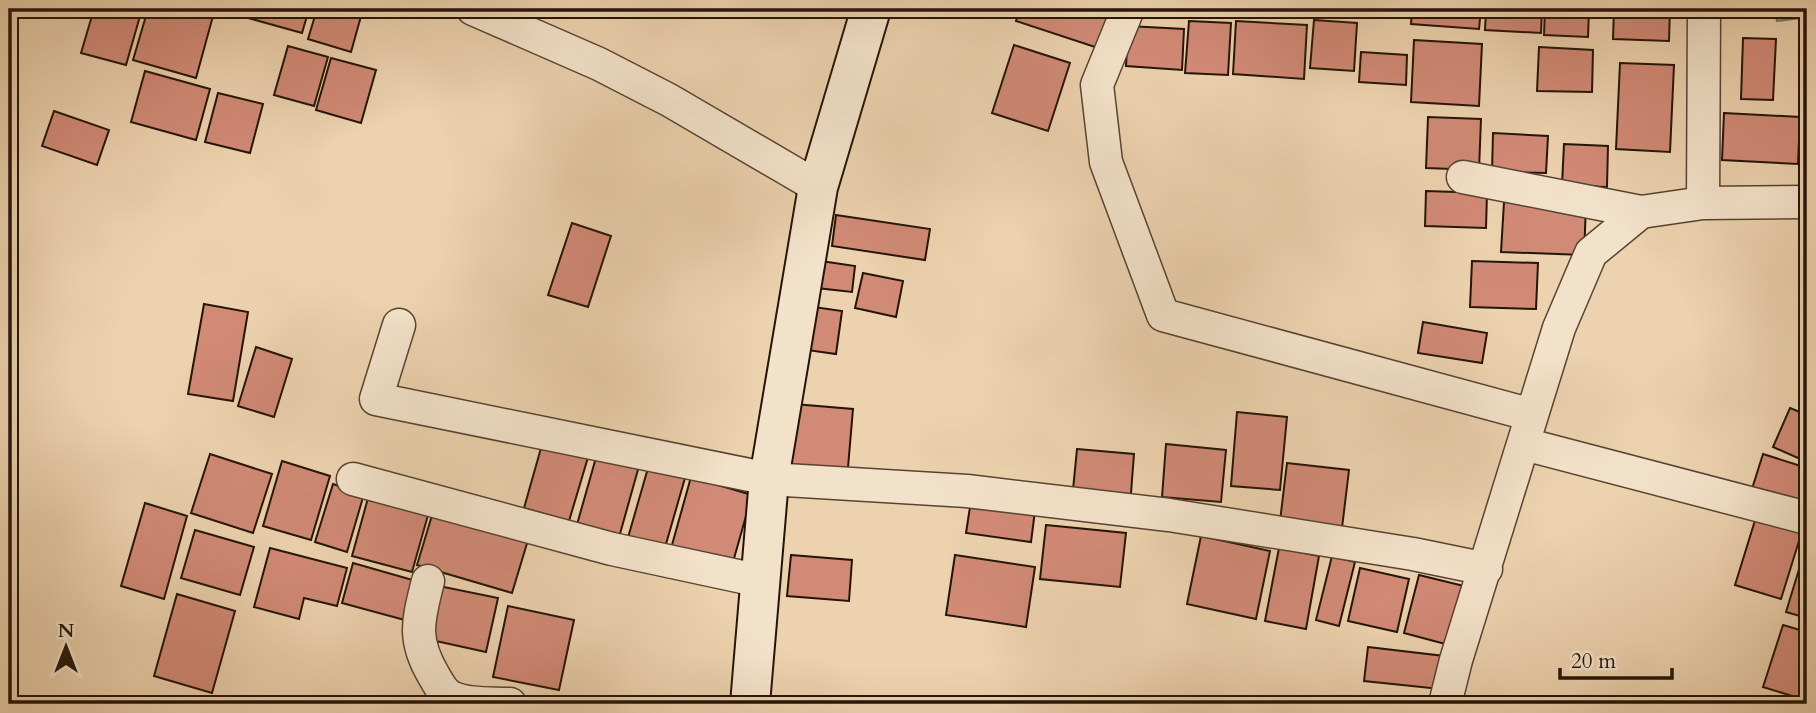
<svg xmlns="http://www.w3.org/2000/svg" width="1816" height="713" font-family="Cardo,serif">
	<style>
		.water { fill: #99b7ac; stroke: #6b766a; stroke-width: 2 }
		.building { fill: #d18a76; stroke: #251508; stroke-width: 2 }
		.lines { fill: none; stroke-linecap: round; stroke-linejoin: round }
		.street-casing { stroke: #574432; stroke-width: 35 }
		.secondary-casing { stroke: #251508; stroke-width: 42 }
		.street { stroke: #f3e2ca; stroke-width: 32 }
		.secondary { stroke: #f3e2ca; stroke-width: 38 }
	</style>
	<rect width="100%" height="100%" fill="#ecd2ae"/>
	<filter id="stains"><feTurbulence type="fractalNoise" baseFrequency=".00286" numOctaves="4"/><feColorMatrix values="0 0 0 0 .2 0 0 0 0 .09 0 0 0 0 .02 0 0 0 .5 -.17"/></filter>
	<radialGradient id="worn" r=".72"><stop offset=".6" stop-color="#630" stop-opacity="0"/><stop offset="1" stop-color="#630" stop-opacity=".3"/></radialGradient>
	<path class="water" d="M 1774,9 L 1807,9 L 1807,17 L 1777,21 Z"/>
	<path class="building" d="M 94,9 L 142,9 L 126,65 L 81,53 Z
		M 148,9 L 186,9 L 213,16 L 196,78 L 133,60 Z
		M 204,9 L 237,9 L 234,17 Z
		M 243,9 L 309,9 L 302,33 L 241,16 Z
		M 317,9 L 363,9 L 351,52 L 308,39 Z
		M 1020,9 L 1111,9 L 1098,48 L 1016,21 Z
		M 1412,9 L 1481,9 L 1479,29 L 1411,24 Z
		M 1486,9 L 1542,9 L 1541,33 L 1485,30 Z
		M 1545,9 L 1589,9 L 1588,37 L 1544,35 Z
		M 1614,9 L 1670,9 L 1669,41 L 1613,39 Z
		M 1314,20 L 1357,23 L 1354,71 L 1310,68 Z
		M 1189,21 L 1231,23 L 1228,75 L 1185,73 Z
		M 1236,21 L 1307,25 L 1304,79 L 1233,74 Z
		M 1128,26 L 1184,29 L 1182,70 L 1126,66 Z
		M 1743,38 L 1776,39 L 1773,100 L 1741,99 Z
		M 1414,40 L 1482,44 L 1479,106 L 1411,102 Z
		M 1014,45 L 1070,63 L 1048,131 L 992,113 Z
		M 288,46 L 328,57 L 314,106 L 274,95 Z
		M 1539,47 L 1593,50 L 1592,92 L 1537,91 Z
		M 1361,52 L 1407,55 L 1406,85 L 1359,82 Z
		M 331,58 L 376,70 L 361,123 L 316,110 Z
		M 1620,63 L 1674,65 L 1670,152 L 1616,149 Z
		M 145,71 L 210,89 L 196,140 L 131,122 Z
		M 218,93 L 263,104 L 250,153 L 205,142 Z
		M 54,111 L 109,130 L 97,165 L 42,146 Z
		M 1724,113 L 1800,117 L 1798,164 L 1722,160 Z
		M 1428,117 L 1481,119 L 1479,170 L 1426,168 Z
		M 1493,133 L 1548,136 L 1546,173 L 1492,172 Z
		M 1564,144 L 1608,146 L 1607,187 L 1562,185 Z
		M 1426,191 L 1487,193 L 1486,228 L 1425,226 Z
		M 1504,202 L 1586,205 L 1584,255 L 1501,252 Z
		M 836,215 L 930,229 L 925,260 L 832,246 Z
		M 572,223 L 611,236 L 588,307 L 548,295 Z
		M 821,261 L 855,266 L 852,292 L 817,288 Z
		M 1472,261 L 1538,263 L 1536,309 L 1470,307 Z
		M 863,273 L 903,281 L 896,317 L 855,308 Z
		M 204,304 L 248,312 L 233,401 L 188,394 Z
		M 807,306 L 842,311 L 836,354 L 800,349 Z
		M 1423,322 L 1487,333 L 1482,363 L 1418,353 Z
		M 256,347 L 292,359 L 274,417 L 238,406 Z
		M 794,404 L 853,409 L 847,479 L 788,474 Z
		M 1790,408 L 1807,415 L 1807,462 L 1773,447 Z
		M 1237,412 L 1287,417 L 1280,490 L 1231,486 Z
		M 543,441 L 589,454 L 569,521 L 524,508 Z
		M 1166,444 L 1226,450 L 1221,502 L 1162,497 Z
		M 1077,449 L 1134,454 L 1130,506 L 1072,500 Z
		M 210,454 L 272,474 L 253,533 L 191,513 Z
		M 597,454 L 639,466 L 618,541 L 576,528 Z
		M 1763,454 L 1807,468 L 1807,510 L 1751,492 Z
		M 282,461 L 330,476 L 311,540 L 263,526 Z
		M 1287,463 L 1349,470 L 1342,528 L 1280,521 Z
		M 648,468 L 685,478 L 664,551 L 627,541 Z
		M 691,477 L 752,495 L 731,569 L 670,552 Z
		M 333,484 L 364,494 L 347,552 L 315,542 Z
		M 972,494 L 1036,503 L 1031,542 L 966,533 Z
		M 368,498 L 428,515 L 412,572 L 352,556 Z
		M 145,503 L 187,516 L 164,599 L 121,586 Z
		M 433,512 L 528,540 L 512,593 L 417,565 Z
		M 1757,514 L 1803,528 L 1781,599 L 1735,585 Z
		M 1046,525 L 1126,533 L 1120,587 L 1040,579 Z
		M 195,530 L 254,547 L 240,595 L 181,578 Z
		M 1201,536 L 1270,551 L 1256,619 L 1187,604 Z
		M 1807,543 L 1807,618 L 1786,612 Z
		M 270,548 L 347,568 L 337,606 L 304,598 L 299,619 L 254,607 Z
		M 1279,548 L 1319,556 L 1306,629 L 1265,621 Z
		M 791,555 L 852,560 L 849,601 L 787,596 Z
		M 955,555 L 1035,567 L 1026,627 L 946,615 Z
		M 1332,556 L 1355,562 L 1339,626 L 1316,620 Z
		M 353,563 L 423,583 L 412,622 L 342,603 Z
		M 1360,568 L 1409,579 L 1397,632 L 1348,621 Z
		M 1419,575 L 1464,586 L 1449,645 L 1404,633 Z
		M 434,585 L 498,598 L 486,652 L 422,638 Z
		M 177,594 L 235,611 L 212,693 L 154,676 Z
		M 508,606 L 574,620 L 559,690 L 493,677 Z
		M 1783,625 L 1807,632 L 1805,700 L 1763,687 Z
		M 1368,647 L 1444,656 L 1440,689 L 1364,681 Z"/>
	<g class="lines">
		<g class="street-casing">
			<path id="street" d="M 473,9 L 599,64 L 669,100 L 818,187
				M 1128,9 L 1097,85 L 1106,162 L 1163,315 L 1532,415
				M 1463,177 L 1641,212
				M 1703,203 L 1704,9
				M 399,325 L 376,399 L 769,479 L 967,491 L 1169,515 L 1413,554 L 1486,569
				M 1524,444 L 1807,518
				M 353,479 L 612,549 L 761,581
				M 428,581 C 418,621 412,639 434,676 C 438,683 443,693 451,697 C 468,705 491,703 510,704
				M 1445,704 L 1456,660 L 1559,328 L 1591,253 L 1641,212 L 1703,203 L 1807,202"/>
		</g>
		<g class="secondary-casing">
			<path id="secondary" d="M 750,704 L 769,479 L 818,187 L 871,9"/>
		</g>
		<use href="#street" class="street"/>
		<use href="#secondary" class="secondary"/>
	</g>
	<rect width="1816" height="713" fill="none" stroke="#ecd2ae" stroke-width="35"/>
	<rect x="10" y="10" width="1795" height="692" fill="none" stroke="#251508" stroke-width="3.5"/>
	<rect x="18" y="18" width="1781" height="678" fill="none" stroke="#251508" stroke-width="2"/>
	<g transform="translate(66 647)" stroke="#f3e2ca" stroke-width="5" paint-order="stroke">
	<path d="M0-5L12 26L0 18L-12 26Z" fill="#251508"/>
	<text y="-10" font-size="19" font-weight="bold" text-anchor="middle" fill="#251508">N</text>
	</g>
	<path d="M1560 668v10h112v-10" fill="none" stroke="#251508" stroke-width="3.5"/>
	<text x="1571" y="668" font-size="21" fill="#251508" stroke="#f3e2ca" stroke-width="5" paint-order="stroke">20 m</text>
	<rect width="100%" height="100%" filter="url(#stains)"/>
	<rect width="100%" height="100%" fill="url(#worn)"/>
</svg>
